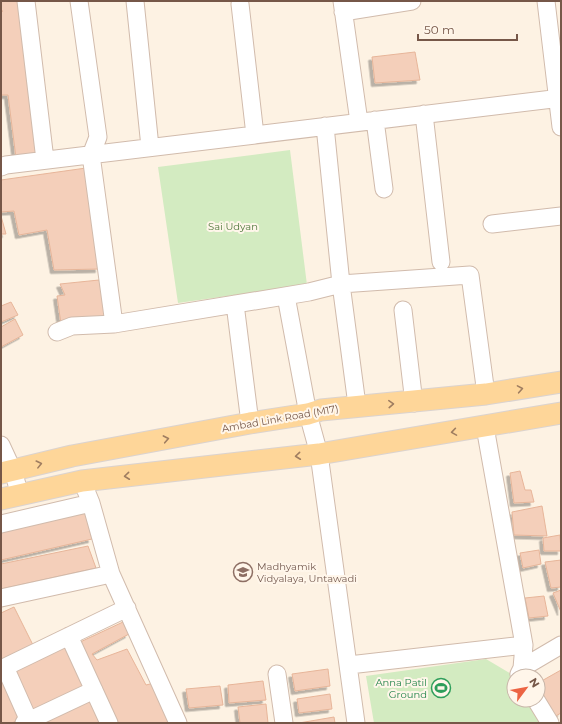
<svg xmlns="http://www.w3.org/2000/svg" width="562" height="724" font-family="Montserrat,sans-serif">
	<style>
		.green { fill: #d3ebc1 }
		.building { fill: #f4cfba; stroke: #e7b599; filter: url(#shadow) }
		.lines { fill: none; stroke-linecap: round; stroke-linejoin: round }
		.minor-casing { stroke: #d1bbac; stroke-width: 19 }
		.major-casing { stroke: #dbd3cf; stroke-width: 23 }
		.minor { stroke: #fff; stroke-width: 17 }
		.major { stroke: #fed699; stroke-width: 21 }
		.oneway { stroke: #9f7d60 }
		.labels { text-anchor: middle; stroke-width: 4; stroke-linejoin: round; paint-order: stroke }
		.park-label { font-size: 10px; fill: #4f773c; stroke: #fff6ea }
		.street-label { font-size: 10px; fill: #765748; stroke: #fff6ea }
		.education-label { font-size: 10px; fill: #785e54; stroke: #fff6ea; text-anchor: start }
		.leisure-label { font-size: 10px; fill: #27864d; stroke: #fff6ea; text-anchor: end }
	</style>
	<defs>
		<filter id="shadow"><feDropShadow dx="-3.5" dy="3.5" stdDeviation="0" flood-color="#0004"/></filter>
	</defs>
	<rect width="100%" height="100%" fill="#fdf2e3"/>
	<path class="green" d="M 290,150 L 307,285 L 178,303 L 158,167 Z
		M 486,659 L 513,675 L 514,700 L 530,700 L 546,723 L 374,723 L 366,676 Z"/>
	<path class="building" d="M 1,1 L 23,1 L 41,155 L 16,158 L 8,95 L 1,95 L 1,12 L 3,11 L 1,11 Z
		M 415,52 L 420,80 L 375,83 L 372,57 Z
		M 86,168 L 99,269 L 54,270 L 47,230 L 19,235 L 14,211 L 1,212 L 1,180 Z
		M 1,216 L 6,234 L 1,234 Z
		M 99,280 L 107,318 L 61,324 L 57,296 L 65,295 L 60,284 Z
		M 11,302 L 18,315 L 1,322 L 1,306 Z
		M 15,319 L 23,335 L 1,347 L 1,327 Z
		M 520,471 L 525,490 L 531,490 L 534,502 L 514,503 L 510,473 Z
		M 542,506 L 547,536 L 514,535 L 512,512 Z
		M 85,512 L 92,539 L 1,560 L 1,532 Z
		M 560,535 L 561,551 L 544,551 L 543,538 Z
		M 88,546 L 96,568 L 1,589 L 1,564 Z
		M 539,550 L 541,564 L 523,568 L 520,553 Z
		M 561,560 L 561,587 L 551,588 L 545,562 Z
		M 561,590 L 561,612 L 553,593 Z
		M 544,596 L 548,616 L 529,618 L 525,598 Z
		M 14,607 L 34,647 L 1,663 L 1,613 Z
		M 123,622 L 129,634 L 92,654 L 97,660 L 127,649 L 146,685 L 154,683 L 171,723 L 114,723 L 76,644 Z
		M 66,647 L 88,689 L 31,716 L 12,670 Z
		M 328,669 L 330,686 L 295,691 L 292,674 Z
		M 561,670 L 561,713 L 554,717 L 538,693 L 538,683 Z
		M 1,676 L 23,718 L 12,723 L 1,723 Z
		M 263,681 L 266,700 L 229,703 L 228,685 Z
		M 220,686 L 223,705 L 189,708 L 186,689 Z
		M 330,694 L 332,709 L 299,713 L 297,699 Z
		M 93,698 L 105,723 L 46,723 L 45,719 Z
		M 266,704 L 268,723 L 240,723 L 238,707 Z
		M 334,717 L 335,723 L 299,723 Z"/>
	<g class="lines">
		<g class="minor-casing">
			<path id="minor" d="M 26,1 L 45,160
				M 79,1 L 98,137 L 91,155 L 114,324 L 309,292 L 341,284 L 470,275 L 486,394
				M 135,1 L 150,147
				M 342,1 L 359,122
				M 546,1 L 561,127
				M 240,4 L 255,135
				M 343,12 L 412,1
				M 424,114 L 441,262
				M 375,120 L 384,189
				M 325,126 L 341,284 L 357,405
				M 1,167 L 6,165 L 561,98
				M 492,224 L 561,216
				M 286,296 L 308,414 L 319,454 L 356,723
				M 235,304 L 250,423
				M 403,310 L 414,403
				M 57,332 L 72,326 L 114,324
				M 485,427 L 524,645 L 522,668
				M 1,445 L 13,471 L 20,495
				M 82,481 L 91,503 L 111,574
				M 1,524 L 91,503
				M 1,598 L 111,574 L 178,723
				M 69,636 L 109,723
				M 349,665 L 524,645
				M 5,667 L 29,721
				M 1,669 L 127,608
				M 277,674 L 284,723
				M 521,676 L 519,674 L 522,668 L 561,645
				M 536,700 L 550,723
				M 24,723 L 94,690"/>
		</g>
		<g class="major-casing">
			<path id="major" d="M 1,473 L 72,456 L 250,423 L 308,414 L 321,410 L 486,394 L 561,382
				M 1,499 L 82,481 L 319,454 L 561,413"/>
		</g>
		<use href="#minor" class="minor"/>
		<use href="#major" class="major"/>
	</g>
	<defs><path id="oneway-chevron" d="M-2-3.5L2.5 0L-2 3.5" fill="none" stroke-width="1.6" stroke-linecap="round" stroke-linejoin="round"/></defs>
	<g class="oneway">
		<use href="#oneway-chevron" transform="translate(520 389) rotate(-10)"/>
		<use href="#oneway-chevron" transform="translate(391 404) rotate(-3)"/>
		<use href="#oneway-chevron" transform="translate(454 432) rotate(171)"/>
		<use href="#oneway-chevron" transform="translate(166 439) rotate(-11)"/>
		<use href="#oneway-chevron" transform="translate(298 456) rotate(174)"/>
		<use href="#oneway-chevron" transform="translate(39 464) rotate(-14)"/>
		<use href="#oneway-chevron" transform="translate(127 476) rotate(174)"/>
	</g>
	<defs>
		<g id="school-ring" transform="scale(1)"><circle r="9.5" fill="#fff6ea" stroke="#8d6e63" stroke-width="1.5"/><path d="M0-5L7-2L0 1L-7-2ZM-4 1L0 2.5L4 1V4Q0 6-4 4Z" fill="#8d6e63"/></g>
		<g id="stadium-ring" transform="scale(1)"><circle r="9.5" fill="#fff6ea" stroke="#2e9e5b" stroke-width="1.5"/><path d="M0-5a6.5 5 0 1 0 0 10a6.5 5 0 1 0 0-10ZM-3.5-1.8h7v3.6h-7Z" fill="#2e9e5b"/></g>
	</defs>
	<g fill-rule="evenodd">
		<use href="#school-ring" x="243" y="572"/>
		<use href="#stadium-ring" x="441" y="688"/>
	</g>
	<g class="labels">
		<g class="park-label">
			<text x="233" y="230">Sai Udyan</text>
		</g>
		<g class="street-label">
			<text transform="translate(280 418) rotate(-10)" y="4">Ambad Link Road (M17)</text>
		</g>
		<g class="education-label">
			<text x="257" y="570">Madhyamik<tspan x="257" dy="12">Vidyalaya, Untawadi</tspan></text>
		</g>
		<g class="leisure-label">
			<text x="427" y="686">Anna Patil<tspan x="427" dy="12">Ground</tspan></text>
		</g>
	</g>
	<rect width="562" height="724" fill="none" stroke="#765748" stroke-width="4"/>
	<g transform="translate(526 688) rotate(58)"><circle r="19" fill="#fff6ea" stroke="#c8b6a9"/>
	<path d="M0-3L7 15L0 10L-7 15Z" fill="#ec6443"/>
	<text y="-6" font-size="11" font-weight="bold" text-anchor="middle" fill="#765748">N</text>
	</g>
	<path d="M418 34v6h99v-6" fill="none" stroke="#765748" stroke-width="2"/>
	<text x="424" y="34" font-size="12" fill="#765748" stroke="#fff6ea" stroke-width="3" paint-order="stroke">50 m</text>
</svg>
